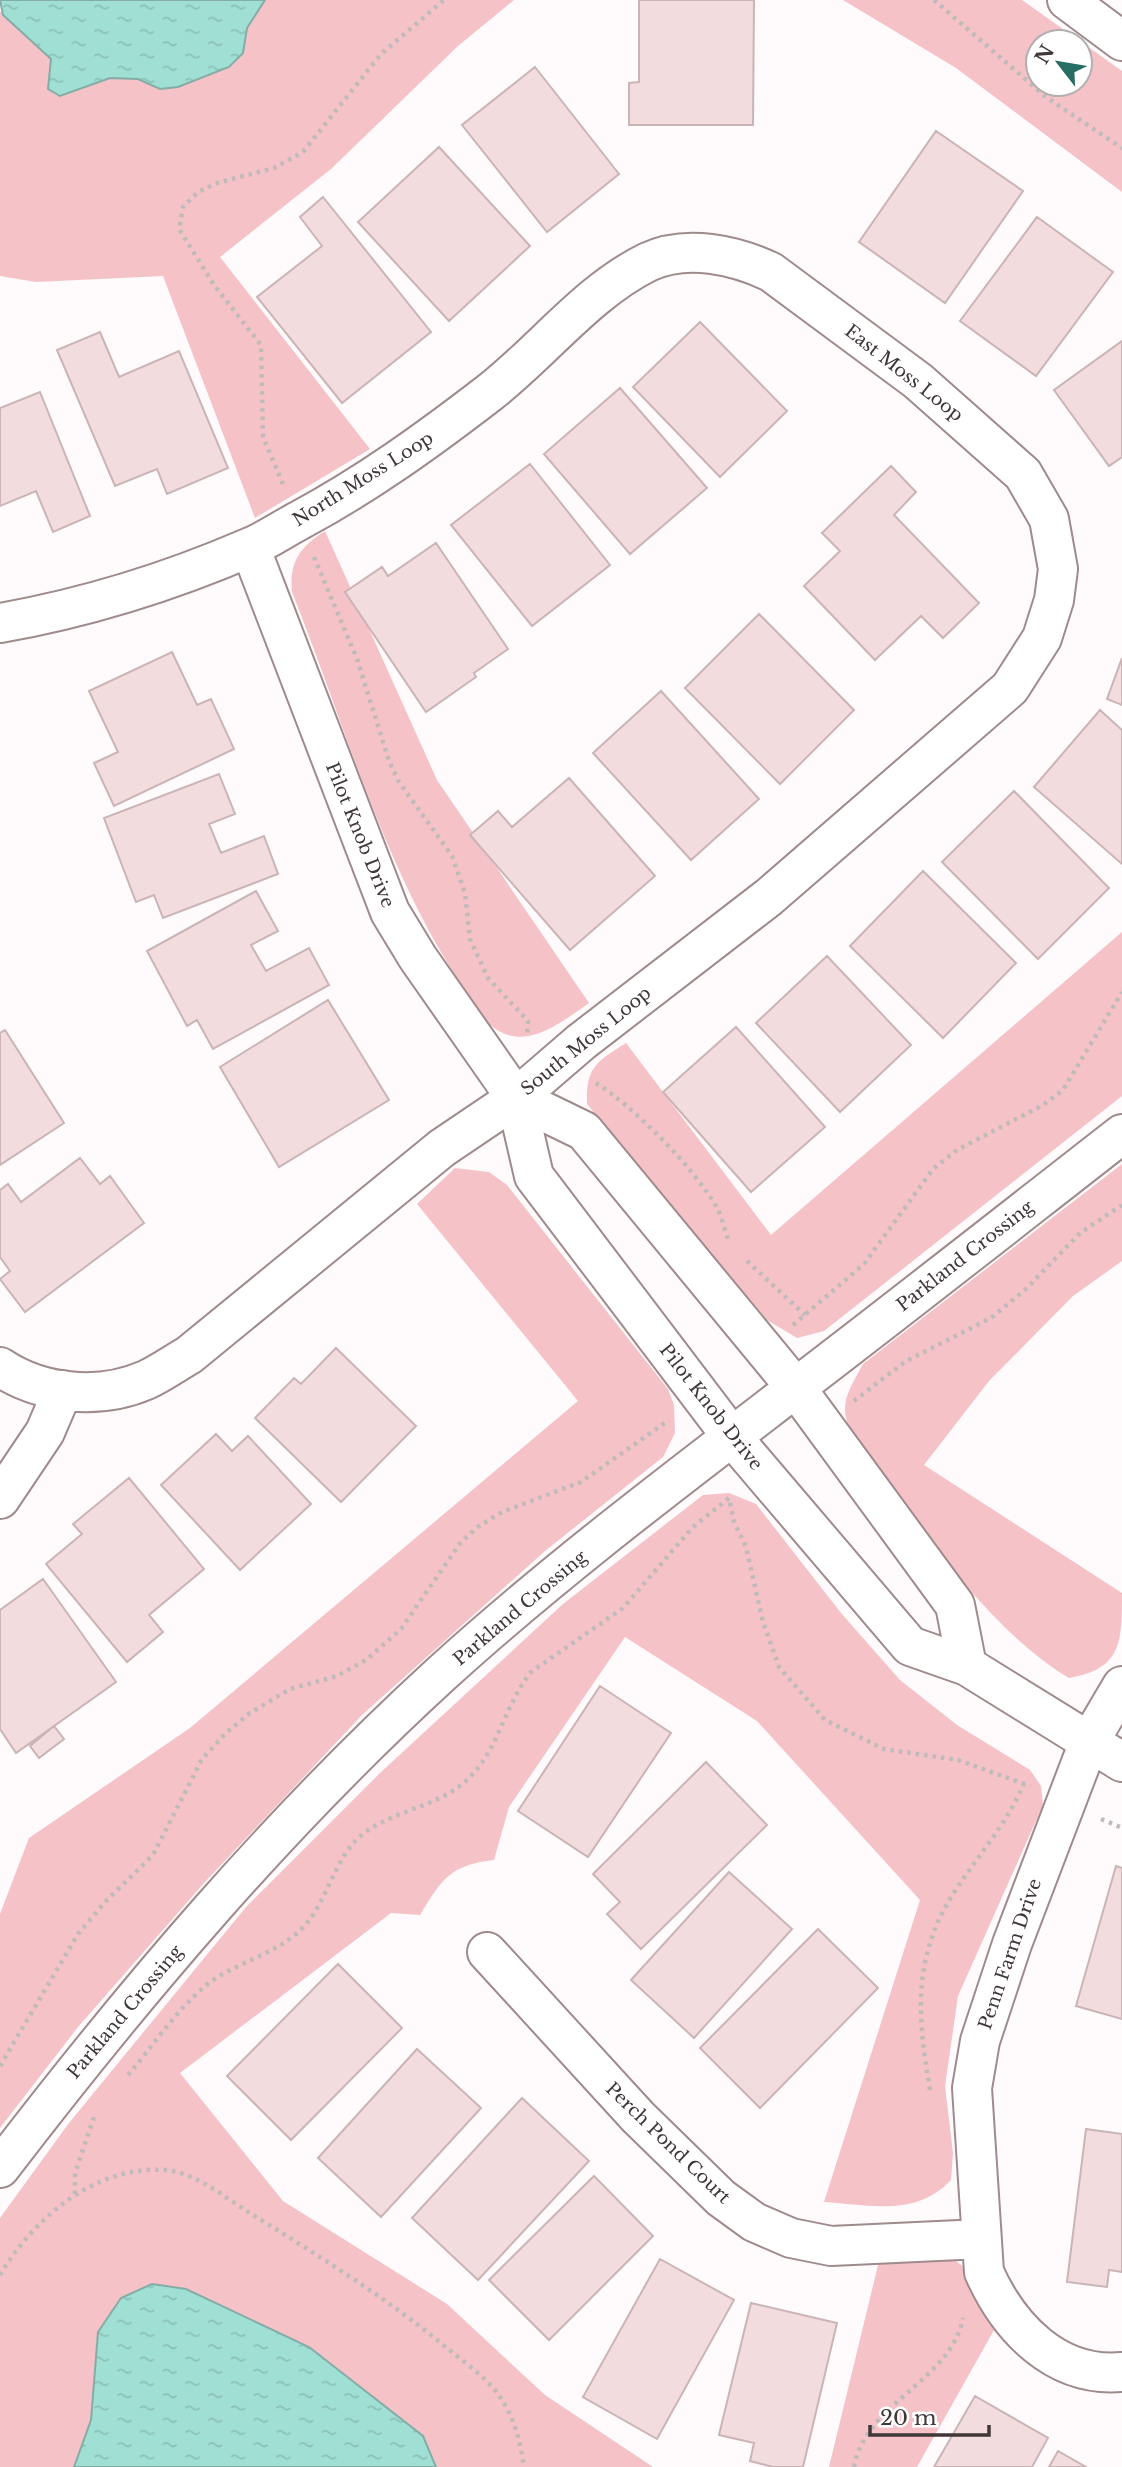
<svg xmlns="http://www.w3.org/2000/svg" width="1122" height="2467" font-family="'Libre Baskerville',serif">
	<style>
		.green { fill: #f5c2c8; fill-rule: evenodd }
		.water { fill: url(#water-ripples); stroke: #83ada5; stroke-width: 2 }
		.building { fill: #f3dcde; stroke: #cab4b6; stroke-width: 2 }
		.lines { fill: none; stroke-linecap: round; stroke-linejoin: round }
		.minor-casing { stroke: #9f8a8c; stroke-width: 42 }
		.path { stroke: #c1babb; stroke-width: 4.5; stroke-dasharray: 3.5 5; stroke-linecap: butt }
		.minor { stroke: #fff; stroke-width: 38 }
		.labels { text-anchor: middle; stroke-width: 6; stroke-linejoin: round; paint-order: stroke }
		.street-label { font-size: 18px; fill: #403738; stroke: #fff }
	</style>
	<defs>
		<pattern id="water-ripples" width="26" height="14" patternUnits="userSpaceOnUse" patternTransform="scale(1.75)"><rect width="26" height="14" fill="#a0dfd4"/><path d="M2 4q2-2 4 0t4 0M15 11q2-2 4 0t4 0" fill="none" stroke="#8bc0b7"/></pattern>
	</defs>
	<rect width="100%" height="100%" fill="#fffafb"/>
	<path class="green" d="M 265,0 L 514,0 L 458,46 L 331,169 L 220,257 L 370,449 L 255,518 L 163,276 L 36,282 L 0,276 L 0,11 L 51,59 L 48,89 L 60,96 L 110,78 L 138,79 L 160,89 L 178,87 L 229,67 L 243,53 L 247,28 Z
		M 843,0 L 1022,0 L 1122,71 L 1122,192 L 956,68 ZM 1038,42 L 1080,42 L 1080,84 L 1038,84 Z
		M 325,531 L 437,780 L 589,1003 C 567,1018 533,1047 503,1033 C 483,1024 474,1004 462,986 C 383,866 345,725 292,592 C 289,562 300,547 325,531 Z
		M 1122,932 L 1122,1096 L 824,1331 L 797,1338 L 767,1320 L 587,1104 C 586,1067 596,1062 626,1043 L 771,1235 Z
		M 1122,1164 L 1122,1261 L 1073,1296 L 989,1381 L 924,1465 L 1122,1593 C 1122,1642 1122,1669 1069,1678 C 984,1627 918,1522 857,1445 C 837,1407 844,1399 863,1364 Z
		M 455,1168 L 489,1172 L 507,1185 L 668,1389 L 674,1405 L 675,1433 L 663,1457 L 545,1551 L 362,1715 L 204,1883 L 78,2027 L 0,2128 L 0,1914 L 29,1838 L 190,1728 L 578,1401 L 417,1204 Z
		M 729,1493 L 756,1504 L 841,1613 L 900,1680 L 957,1725 L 1030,1770 L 1041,1786 L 1043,1805 L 958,1996 L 945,2086 L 953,2153 L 951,2180 C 916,2217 871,2205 824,2202 L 920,1900 L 757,1721 L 625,1637 L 509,1807 L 494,1860 C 450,1865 442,1879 420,1915 L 391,1913 L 180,2073 L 283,2201 L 447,2304 L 545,2395 L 653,2467 L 436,2467 L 423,2436 L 98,2332 L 91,2420 L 74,2467 L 0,2467 L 0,2218 L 69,2123 L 246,1907 L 380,1773 L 563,1604 L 703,1495 Z
		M 880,2257 L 953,2259 L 967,2269 L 998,2323 L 917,2467 L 829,2467 Z"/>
	<path class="water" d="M 0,0 L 265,0 L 247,28 L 243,53 L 229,67 L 178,87 L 160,89 L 138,79 L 110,78 L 60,96 L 48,89 L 51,59 L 3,15 Z
		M 152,2284 L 186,2289 L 309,2347 L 423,2436 L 436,2467 L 74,2467 L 91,2420 L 98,2332 L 121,2298 Z"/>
	<path class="building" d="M 639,0 L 754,0 L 753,125 L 629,125 L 629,83 L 639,82 Z
		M 535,67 L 619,174 L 547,232 L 462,125 Z
		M 936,131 L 1023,191 L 945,303 L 859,242 Z
		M 439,147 L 530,246 L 449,321 L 358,222 Z
		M 323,197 L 431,332 L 342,403 L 257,297 L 322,246 L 300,217 Z
		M 1037,217 L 1113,272 L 1036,376 L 960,321 Z
		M 700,322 L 787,411 L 720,477 L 633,387 Z
		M 100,332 L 119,377 L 179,351 L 228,468 L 167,494 L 157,469 L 115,486 L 57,350 Z
		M 1122,341 L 1122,457 L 1109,466 L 1054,390 Z
		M 620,388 L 707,488 L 630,554 L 544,454 Z
		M 40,392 L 90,516 L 53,532 L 36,491 L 0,506 L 0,408 Z
		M 530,464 L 610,565 L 532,626 L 451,525 Z
		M 891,466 L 916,492 L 894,515 L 979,603 L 943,638 L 921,616 L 875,660 L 804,586 L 840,551 L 822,533 Z
		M 436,543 L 508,649 L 474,673 L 476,677 L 426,712 L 345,592 L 382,567 L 388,576 Z
		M 759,614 L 854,710 L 780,784 L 685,688 Z
		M 172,652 L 197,705 L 211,699 L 234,749 L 114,806 L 94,763 L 118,752 L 89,691 Z
		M 1122,658 L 1122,705 L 1107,699 Z
		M 661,691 L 759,799 L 691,860 L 593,753 Z
		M 1100,710 L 1122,730 L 1122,864 L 1034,787 Z
		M 219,774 L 235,814 L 209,824 L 221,853 L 264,836 L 278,874 L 163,918 L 154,895 L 136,902 L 104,818 Z
		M 569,778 L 655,876 L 570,950 L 470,835 L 498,811 L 512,827 Z
		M 1014,791 L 1109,888 L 1038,959 L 942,862 Z
		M 923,871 L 1016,963 L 943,1038 L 850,946 Z
		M 256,891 L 278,931 L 251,945 L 266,971 L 309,948 L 329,985 L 213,1049 L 197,1020 L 187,1026 L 147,951 Z
		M 827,956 L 911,1045 L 840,1112 L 756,1023 Z
		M 328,1000 L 389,1100 L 279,1167 L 220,1067 Z
		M 736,1027 L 825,1127 L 751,1192 L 663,1092 Z
		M 5,1030 L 64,1123 L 0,1165 L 0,1033 Z
		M 80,1158 L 100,1184 L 110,1176 L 144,1223 L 25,1312 L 0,1279 L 10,1271 L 0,1257 L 0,1190 L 8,1184 L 21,1202 Z
		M 336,1348 L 416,1426 L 341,1502 L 255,1418 L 294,1378 L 301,1384 Z
		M 216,1434 L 232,1451 L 248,1436 L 311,1504 L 240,1570 L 161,1485 Z
		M 129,1478 L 204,1569 L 149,1615 L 163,1632 L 127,1662 L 46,1564 L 82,1534 L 73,1524 Z
		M 43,1579 L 116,1682 L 16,1753 L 0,1729 L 0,1610 Z
		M 600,1686 L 671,1733 L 588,1857 L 518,1811 Z
		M 54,1726 L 64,1739 L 39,1758 L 30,1746 Z
		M 706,1762 L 767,1825 L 641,1949 L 607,1914 L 620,1902 L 593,1874 Z
		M 1116,1866 L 1122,1868 L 1122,2019 L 1076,2006 Z
		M 729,1872 L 792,1929 L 694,2038 L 631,1980 Z
		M 818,1929 L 878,1988 L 760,2108 L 700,2048 Z
		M 338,1964 L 402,2028 L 291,2140 L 227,2076 Z
		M 417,2049 L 481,2108 L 381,2217 L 318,2158 Z
		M 522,2098 L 589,2161 L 478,2280 L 412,2218 Z
		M 1086,2129 L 1122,2134 L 1122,2272 L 1109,2270 L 1107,2287 L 1067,2282 Z
		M 594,2176 L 653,2236 L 549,2340 L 489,2280 Z
		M 660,2259 L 734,2300 L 657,2439 L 583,2397 Z
		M 751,2303 L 837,2323 L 803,2467 L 773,2467 L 750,2461 L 754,2443 L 719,2435 Z
		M 975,2396 L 1048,2438 L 1032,2467 L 934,2467 Z
		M 1058,2451 L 1086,2467 L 1049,2467 Z"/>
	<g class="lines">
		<g class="minor-casing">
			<path id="minor" d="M 1067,0 L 1122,41
				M 250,547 L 390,912 L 418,958 L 516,1098 L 534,1176 L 732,1437 L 910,1646 L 967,1666 L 1122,1762
				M 0,623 C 85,608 169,582 248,548 C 266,541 283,529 300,520 C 367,484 428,440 489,393 C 542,352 587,292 648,262 C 687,244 735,255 771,272 L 918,381 L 1023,474 L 1049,519 L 1058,569 L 1054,600 L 1042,638 L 1010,688 L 769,897 L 581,1042 L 516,1098 L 442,1148 L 189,1355 C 175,1363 161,1373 146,1380 C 100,1400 42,1395 0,1367
				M 516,1098 L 584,1131 L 796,1388 L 955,1605 L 967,1666
				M 0,1499 L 45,1432 L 63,1390
				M 1122,1686 L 1089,1742 L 1012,1944 L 980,2041 L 972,2088 L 984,2272 C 1009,2328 1056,2378 1122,2372
				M 487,1952 L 638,2117 L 721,2198 L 754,2222 L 791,2238 L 831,2246 L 981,2239
				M 0,2168 C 134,1993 278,1823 441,1674 C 552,1573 674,1481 794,1389 C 904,1305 1013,1219 1122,1134"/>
		</g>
		<path class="path" d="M 934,0 L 1046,97 L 1122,148
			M 283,484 L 263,437 L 261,345 L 214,285 L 179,229 L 183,207 L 198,192 L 217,183 L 274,168 L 303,152 L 381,54 L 444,0
			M 314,557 L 357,659 L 389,761 L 399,782 L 452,856 L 465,893 L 470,939 L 488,978 L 528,1021 L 527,1035
			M 596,1083 C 633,1106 694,1168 716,1206 C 722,1217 725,1231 729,1242
			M 747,1261 L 805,1315
			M 793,1325 L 864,1264 L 933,1169 L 957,1150 L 1043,1105 L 1063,1090 L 1122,992
			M 854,1401 L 906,1361 L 991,1318 L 1025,1290 L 1080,1233 L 1122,1205
			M 1101,1819 L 1120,1827
			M 0,2066 L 78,1934 L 106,1901 L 153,1855 L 202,1759 L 227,1732 L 250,1713 L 290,1689 L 337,1676 L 366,1660 L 401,1629 L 461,1542 L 479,1526 L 502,1512 L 581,1482 L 669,1420
			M 128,2075 C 152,2047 175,2012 204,1987 C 235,1961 280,1955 307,1923 C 328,1898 336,1855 363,1834 C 395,1809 441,1807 470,1777 C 499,1748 505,1704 531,1672 L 623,1608 L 693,1527 L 729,1498 L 734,1522 L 746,1547 L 763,1622 L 779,1667 L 825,1720 L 884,1749 L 958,1760 L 1030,1786
			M 930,2090 C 917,2013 912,1955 957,1888 C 980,1853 1008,1822 1024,1783
			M 75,2194 L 75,2173 L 95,2114
			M 0,2275 C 34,2218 95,2165 166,2170 C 197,2173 225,2198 250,2213 C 316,2254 382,2295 442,2344 C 459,2358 480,2373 494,2389 C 513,2412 520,2439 524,2467
			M 854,2467 C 865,2403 951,2381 963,2318"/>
		<use href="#minor" class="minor"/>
	</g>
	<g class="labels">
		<g class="street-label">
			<text transform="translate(904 373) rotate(38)" y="6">East Moss Loop</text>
			<text transform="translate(363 479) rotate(-32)" y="6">North Moss Loop</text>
			<text transform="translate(360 835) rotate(68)" y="6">Pilot Knob Drive</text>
			<text transform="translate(586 1041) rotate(-39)" y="6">South Moss Loop</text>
			<text transform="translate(965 1256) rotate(-38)" y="6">Parkland Crossing</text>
			<text transform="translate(711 1407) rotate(52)" y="6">Pilot Knob Drive</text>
			<text transform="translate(520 1608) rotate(-40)" y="6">Parkland Crossing</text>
			<text transform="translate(1010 1954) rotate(-71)" y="6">Penn Farm Drive</text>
			<text transform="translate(125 2012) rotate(-50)" y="6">Parkland Crossing</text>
			<text transform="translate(668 2143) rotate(44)" y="6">Perch Pond Court</text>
		</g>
	</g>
	<g transform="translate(1059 63) rotate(301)"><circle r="33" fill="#ffffff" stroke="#b3afaf" stroke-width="2"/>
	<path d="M0-5L12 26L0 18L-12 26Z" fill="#266d63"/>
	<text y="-10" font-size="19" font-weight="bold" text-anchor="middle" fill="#403738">N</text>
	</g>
	<path d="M870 2425v10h119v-10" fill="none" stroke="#403738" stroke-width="3.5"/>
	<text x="880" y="2425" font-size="21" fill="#403738" stroke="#ffffff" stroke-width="5" paint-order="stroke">20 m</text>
</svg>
